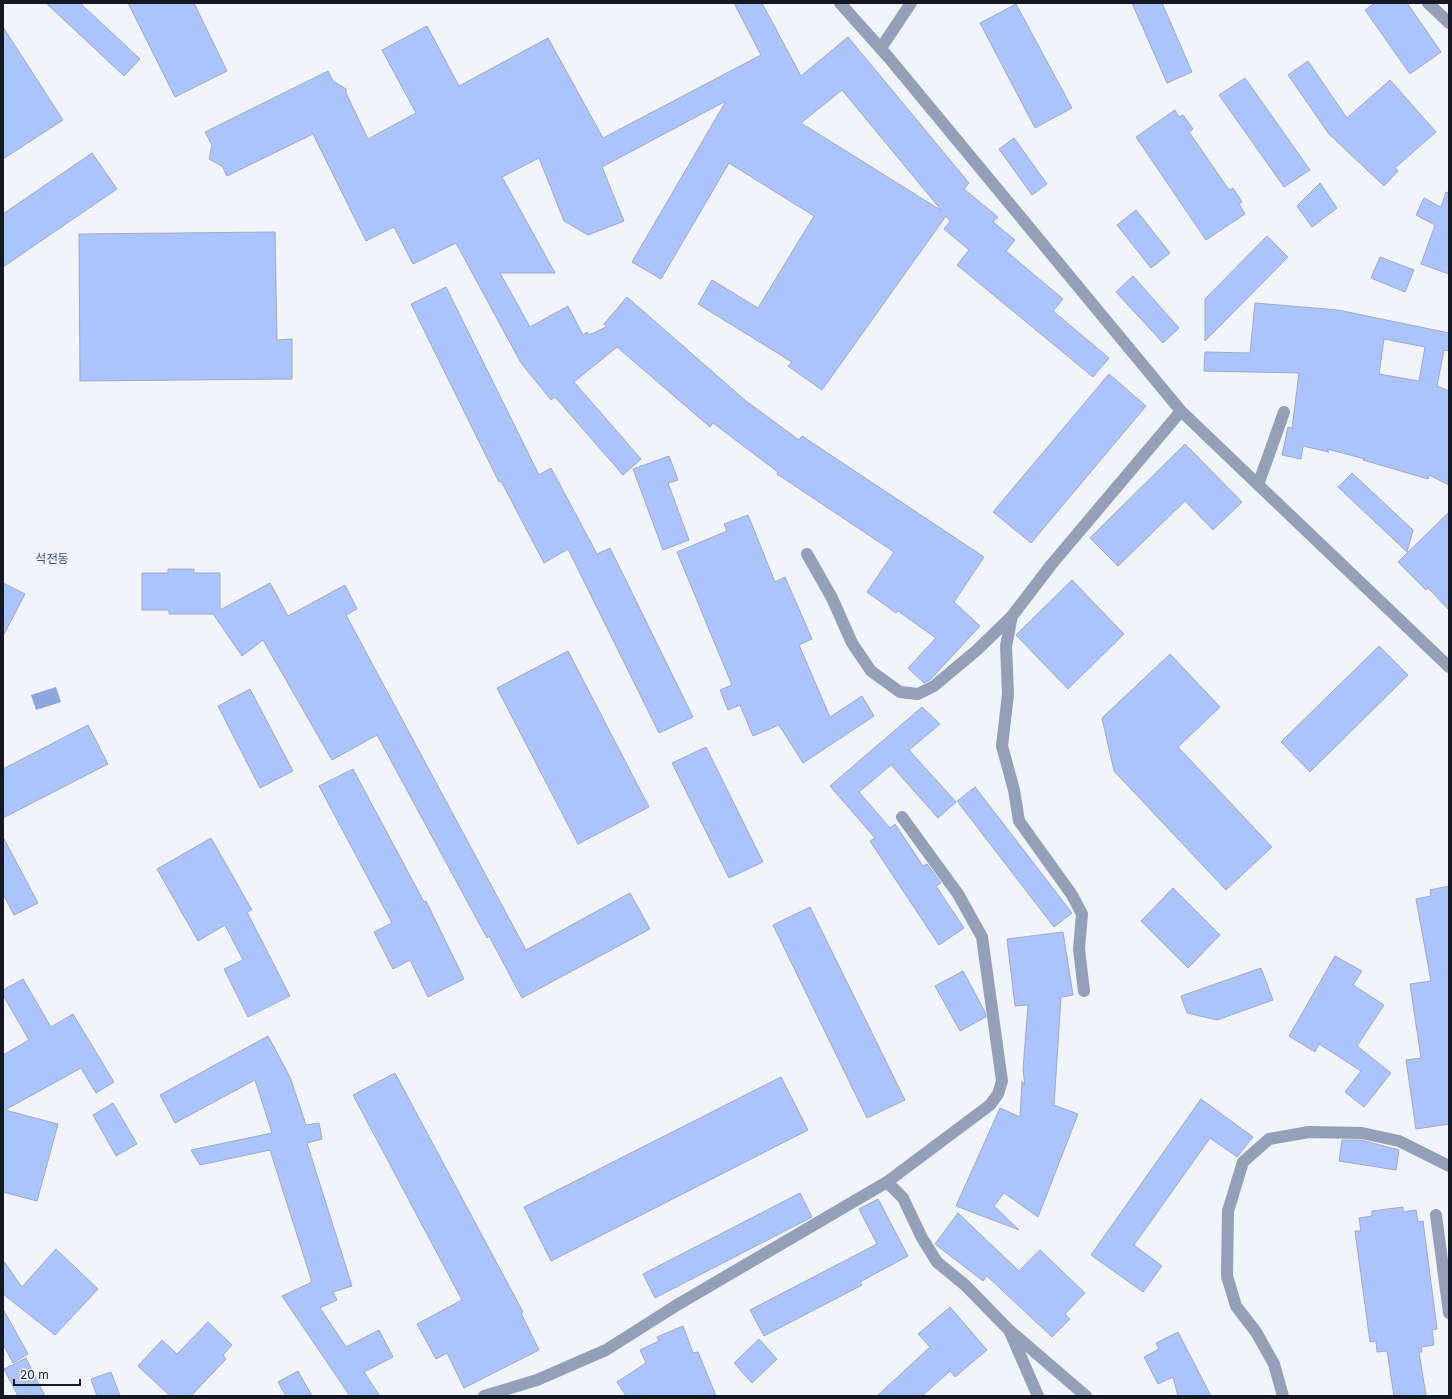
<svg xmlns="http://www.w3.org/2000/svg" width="1452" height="1399" font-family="Inter,'Noto Sans KR',sans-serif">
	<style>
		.water { fill: #8ea5de }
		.building { fill: #abc3fe; stroke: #9eaac6; fill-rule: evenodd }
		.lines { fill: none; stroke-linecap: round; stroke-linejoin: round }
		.minor { stroke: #949fb8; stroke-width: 12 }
		.labels { text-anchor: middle; stroke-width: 3; stroke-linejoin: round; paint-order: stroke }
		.quarter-label { font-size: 12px; fill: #364b85; stroke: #f1f4fa }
	</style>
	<rect width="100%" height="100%" fill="#f1f4fa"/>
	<path class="water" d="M 56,687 L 61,702 L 36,710 L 31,695 Z"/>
	<path class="building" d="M 46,3 L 80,3 L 140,59 L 124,76 Z
		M 128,3 L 194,3 L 227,71 L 175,97 Z
		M 734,3 L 762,3 L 801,76 L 848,37 L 969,183 L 964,189 L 998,217 L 993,222 L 1015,240 L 1006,251 L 1063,299 L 1053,311 L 1109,358 L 1093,377 L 957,265 L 969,250 L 944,229 L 950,221 L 946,216 L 822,390 L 788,366 L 792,362 L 698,304 L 712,280 L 758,308 L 814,216 L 729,163 L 661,279 L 632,262 L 726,101 L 602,167 L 624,221 L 588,235 L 564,221 L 539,158 L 502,177 L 555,273 L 500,273 L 530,327 L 568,306 L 583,335 L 587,332 L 589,335 L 606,327 L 604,324 L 627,297 L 746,401 L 799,440 L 802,436 L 984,557 L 954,602 L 980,626 L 930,680 L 924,683 L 908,668 L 936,638 L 898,611 L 896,613 L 867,592 L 894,552 L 777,474 L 778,472 L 713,423 L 710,427 L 617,347 L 574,382 L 641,459 L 623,475 L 555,397 L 551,400 L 521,363 L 456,243 L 413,264 L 394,227 L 366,241 L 313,134 L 227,176 L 222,166 L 209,159 L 212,145 L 205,132 L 328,71 L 333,81 L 346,89 L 346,93 L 368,139 L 416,113 L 382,50 L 427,26 L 459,86 L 548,38 L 603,138 L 761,55 ZM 842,90 L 942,211 L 801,123 Z
		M 1132,3 L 1162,3 L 1192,72 L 1167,83 Z
		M 1375,3 L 1407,3 L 1441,52 L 1410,74 L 1365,10 Z
		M 1016,4 L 1072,108 L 1035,128 L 980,23 Z
		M 3,27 L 63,120 L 3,159 Z
		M 1308,61 L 1347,118 L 1390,80 L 1436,132 L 1395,168 L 1398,171 L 1384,186 L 1329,134 L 1288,75 Z
		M 1245,78 L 1310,170 L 1284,187 L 1219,95 Z
		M 1175,110 L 1179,117 L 1183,115 L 1193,129 L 1189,132 L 1229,190 L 1233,188 L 1242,202 L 1239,204 L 1245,214 L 1206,240 L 1136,137 Z
		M 1014,138 L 1047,184 L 1032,195 L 999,149 Z
		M 92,153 L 117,189 L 3,267 L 3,214 Z
		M 1320,183 L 1337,208 L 1312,227 L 1297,206 Z
		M 1446,192 L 1449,193 L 1449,274 L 1421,264 L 1435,225 L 1416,215 L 1424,198 L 1441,207 Z
		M 1136,210 L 1170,253 L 1151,268 L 1117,225 Z
		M 275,232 L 277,340 L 292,339 L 292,379 L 80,381 L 79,234 Z
		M 1267,236 L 1288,257 L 1205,341 L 1205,299 Z
		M 1380,257 L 1414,270 L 1405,292 L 1371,278 Z
		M 1133,276 L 1179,328 L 1163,343 L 1116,292 Z
		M 446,287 L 539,475 L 551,468 L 597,554 L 610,548 L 693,717 L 659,733 L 568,549 L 544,563 L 501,481 L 499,482 L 411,304 Z
		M 1255,303 L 1338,310 L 1449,333 L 1449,351 L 1444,350 L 1437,386 L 1449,391 L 1449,485 L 1429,475 L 1428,479 L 1363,460 L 1365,459 L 1327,449 L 1329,452 L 1303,446 L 1301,459 L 1282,455 L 1288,427 L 1292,428 L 1299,373 L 1204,371 L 1205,352 L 1250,353 ZM 1384,339 L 1425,347 L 1419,381 L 1379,374 Z
		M 1109,374 L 1146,406 L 1031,543 L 993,512 Z
		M 1185,444 L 1242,502 L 1213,530 L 1185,501 L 1118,566 L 1090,538 Z
		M 669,456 L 678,480 L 668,483 L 689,540 L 663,550 L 633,469 Z
		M 1352,473 L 1413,530 L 1407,552 L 1338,487 Z
		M 1449,512 L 1449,610 L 1428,588 L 1426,590 L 1398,562 Z
		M 748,515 L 775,582 L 785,577 L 812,639 L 799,645 L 830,717 L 862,696 L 874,716 L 803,763 L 779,725 L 753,736 L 740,705 L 728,710 L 720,690 L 732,685 L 677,552 L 727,531 L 724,524 Z
		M 168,569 L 194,569 L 194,573 L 220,573 L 220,610 L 270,583 L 288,616 L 345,585 L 357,609 L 346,615 L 526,950 L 630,893 L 650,929 L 522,998 L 489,936 L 487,938 L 377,735 L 332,760 L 263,640 L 242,656 L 213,614 L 169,614 L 169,610 L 142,610 L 142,573 L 168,573 Z
		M 1072,580 L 1124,634 L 1068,689 L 1016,635 Z
		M 3,583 L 25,594 L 3,636 Z
		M 1379,646 L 1408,675 L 1310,772 L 1281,742 Z
		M 568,651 L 649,807 L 578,844 L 497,688 Z
		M 1170,654 L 1220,707 L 1178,747 L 1272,847 L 1226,890 L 1114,771 L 1102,718 Z
		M 250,689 L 293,771 L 260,788 L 218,706 Z
		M 922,707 L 940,724 L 909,750 L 956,802 L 938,818 L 891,765 L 859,792 L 890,828 L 895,824 L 923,866 L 927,864 L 941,883 L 936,886 L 964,928 L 939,945 L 870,841 L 875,838 L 830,786 Z
		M 88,725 L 108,764 L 3,818 L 3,769 Z
		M 706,747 L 763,862 L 729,878 L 672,763 Z
		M 353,769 L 424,902 L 426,901 L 464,979 L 428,997 L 410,960 L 393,969 L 374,932 L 392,923 L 319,786 Z
		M 975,787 L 1072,913 L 1054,927 L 957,801 Z
		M 3,837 L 38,903 L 14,915 L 3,894 Z
		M 211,838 L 252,910 L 247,912 L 290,996 L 248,1017 L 224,969 L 243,960 L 225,925 L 198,941 L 157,869 Z
		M 1449,886 L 1449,1124 L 1416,1129 L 1406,1060 L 1421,1058 L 1410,984 L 1431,981 L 1416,899 L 1431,896 L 1430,890 Z
		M 1173,888 L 1220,935 L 1188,968 L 1141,921 Z
		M 810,907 L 905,1100 L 867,1118 L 773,925 Z
		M 1063,932 L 1073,995 L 1061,997 L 1054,1105 L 1078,1114 L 1038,1217 L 1004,1193 L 994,1206 L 1019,1230 L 956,1206 L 1000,1108 L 1020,1117 L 1022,1081 L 1025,1086 L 1023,1070 L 1028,1005 L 1015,1006 L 1007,939 Z
		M 1335,956 L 1362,971 L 1353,985 L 1384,1005 L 1357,1046 L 1391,1073 L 1364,1107 L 1345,1092 L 1361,1071 L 1319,1044 L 1315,1052 L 1289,1036 Z
		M 1261,968 L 1273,1000 L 1217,1020 L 1187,1013 L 1181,996 Z
		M 963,971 L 985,1012 L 986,1017 L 960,1031 L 935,986 Z
		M 23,979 L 51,1027 L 73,1014 L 114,1082 L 96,1093 L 81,1068 L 5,1110 L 58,1124 L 37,1201 L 3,1192 L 3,1055 L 29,1040 L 3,995 L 3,990 Z
		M 268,1036 L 290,1077 L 306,1125 L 319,1123 L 322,1139 L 307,1143 L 352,1286 L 333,1292 L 337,1300 L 320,1308 L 346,1347 L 379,1330 L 393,1357 L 364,1372 L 380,1396 L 350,1396 L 282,1296 L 312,1282 L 270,1150 L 200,1165 L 191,1150 L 272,1133 L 255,1080 L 175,1123 L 160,1095 Z
		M 395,1073 L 523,1312 L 521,1313 L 539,1350 L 464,1388 L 447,1353 L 436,1359 L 417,1324 L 462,1300 L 353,1095 Z
		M 781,1077 L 808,1130 L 551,1261 L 524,1207 Z
		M 1201,1099 L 1253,1137 L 1237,1157 L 1210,1138 L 1134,1245 L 1162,1266 L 1143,1292 L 1091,1255 Z
		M 113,1103 L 137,1144 L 116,1156 L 93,1115 Z
		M 1342,1140 L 1361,1140 L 1399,1150 L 1396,1170 L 1339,1161 Z
		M 800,1193 L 812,1217 L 655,1298 L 643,1274 Z
		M 878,1199 L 908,1256 L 860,1282 L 862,1285 L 764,1336 L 750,1310 L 877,1244 L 859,1209 Z
		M 1403,1207 L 1403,1212 L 1416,1210 L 1418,1222 L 1423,1221 L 1437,1329 L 1432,1330 L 1434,1345 L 1421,1347 L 1422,1352 L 1419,1352 L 1426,1396 L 1394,1396 L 1387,1351 L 1377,1352 L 1376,1341 L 1370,1342 L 1355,1231 L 1361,1231 L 1359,1218 L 1372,1216 L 1372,1211 Z
		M 958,1213 L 1019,1271 L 1040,1250 L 1085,1293 L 1065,1314 L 1070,1319 L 1052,1337 L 987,1276 L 983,1281 L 935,1244 Z
		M 56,1249 L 98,1289 L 55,1335 L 3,1294 L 3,1260 L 22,1287 Z
		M 950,1307 L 987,1350 L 955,1377 L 950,1371 L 922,1396 L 877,1396 L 930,1347 L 918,1334 Z
		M 3,1309 L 28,1354 L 13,1363 L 3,1344 Z
		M 208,1322 L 232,1345 L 223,1355 L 226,1359 L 191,1396 L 170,1396 L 138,1366 L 162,1340 L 177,1354 Z
		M 683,1326 L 693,1353 L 698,1352 L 716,1396 L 626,1396 L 617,1382 L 646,1363 L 640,1350 L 659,1341 L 657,1337 Z
		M 1178,1332 L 1211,1396 L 1178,1396 L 1173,1377 L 1158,1384 L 1144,1357 L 1159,1349 L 1156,1343 Z
		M 759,1339 L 777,1359 L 752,1383 L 734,1363 Z
		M 26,1358 L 45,1396 L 18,1396 L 4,1369 Z
		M 298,1371 L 312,1396 L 286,1396 L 278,1382 Z
		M 111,1372 L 120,1396 L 97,1396 L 91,1379 Z"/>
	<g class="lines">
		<path class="minor" d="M 840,3 L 889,58 L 1181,411 L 1449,667
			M 1428,3 L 1449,23
			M 881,48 L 911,3
			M 1258,485 L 1284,412
			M 807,554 L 832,598 L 852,643 L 871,671 L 900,692 L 918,694 L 934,686 L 977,650 L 1012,616 L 1051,565 L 1181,411
			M 1012,616 L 1006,646 L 1008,694 L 1002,746 L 1014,790 L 1019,821 L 1072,895 L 1082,914 L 1079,949 L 1084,991
			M 887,1182 L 990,1105 L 998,1094 L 1002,1081 L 982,937 L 958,894 L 902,817
			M 1436,1215 L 1449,1313
			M 1010,1332 L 1038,1396
			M 484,1396 L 537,1380 L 606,1350 L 677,1305 L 887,1182 L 903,1198 L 922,1238 L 937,1262 L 965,1285 L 1008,1329 L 1086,1396
			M 1283,1396 L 1274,1364 L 1256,1332 L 1236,1306 L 1227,1276 L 1228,1211 L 1243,1162 L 1269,1139 L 1309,1132 L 1362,1133 L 1399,1141 L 1449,1166"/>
	</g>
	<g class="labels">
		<g class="quarter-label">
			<text x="52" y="563">석전동</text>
		</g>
	</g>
	<rect width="1452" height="1399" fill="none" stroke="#141822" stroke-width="8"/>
	<path d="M14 1379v6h66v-6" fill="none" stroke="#141822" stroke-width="2"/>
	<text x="20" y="1379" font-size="12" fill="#141822" stroke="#f1f4fa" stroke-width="3" paint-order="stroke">20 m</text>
</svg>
